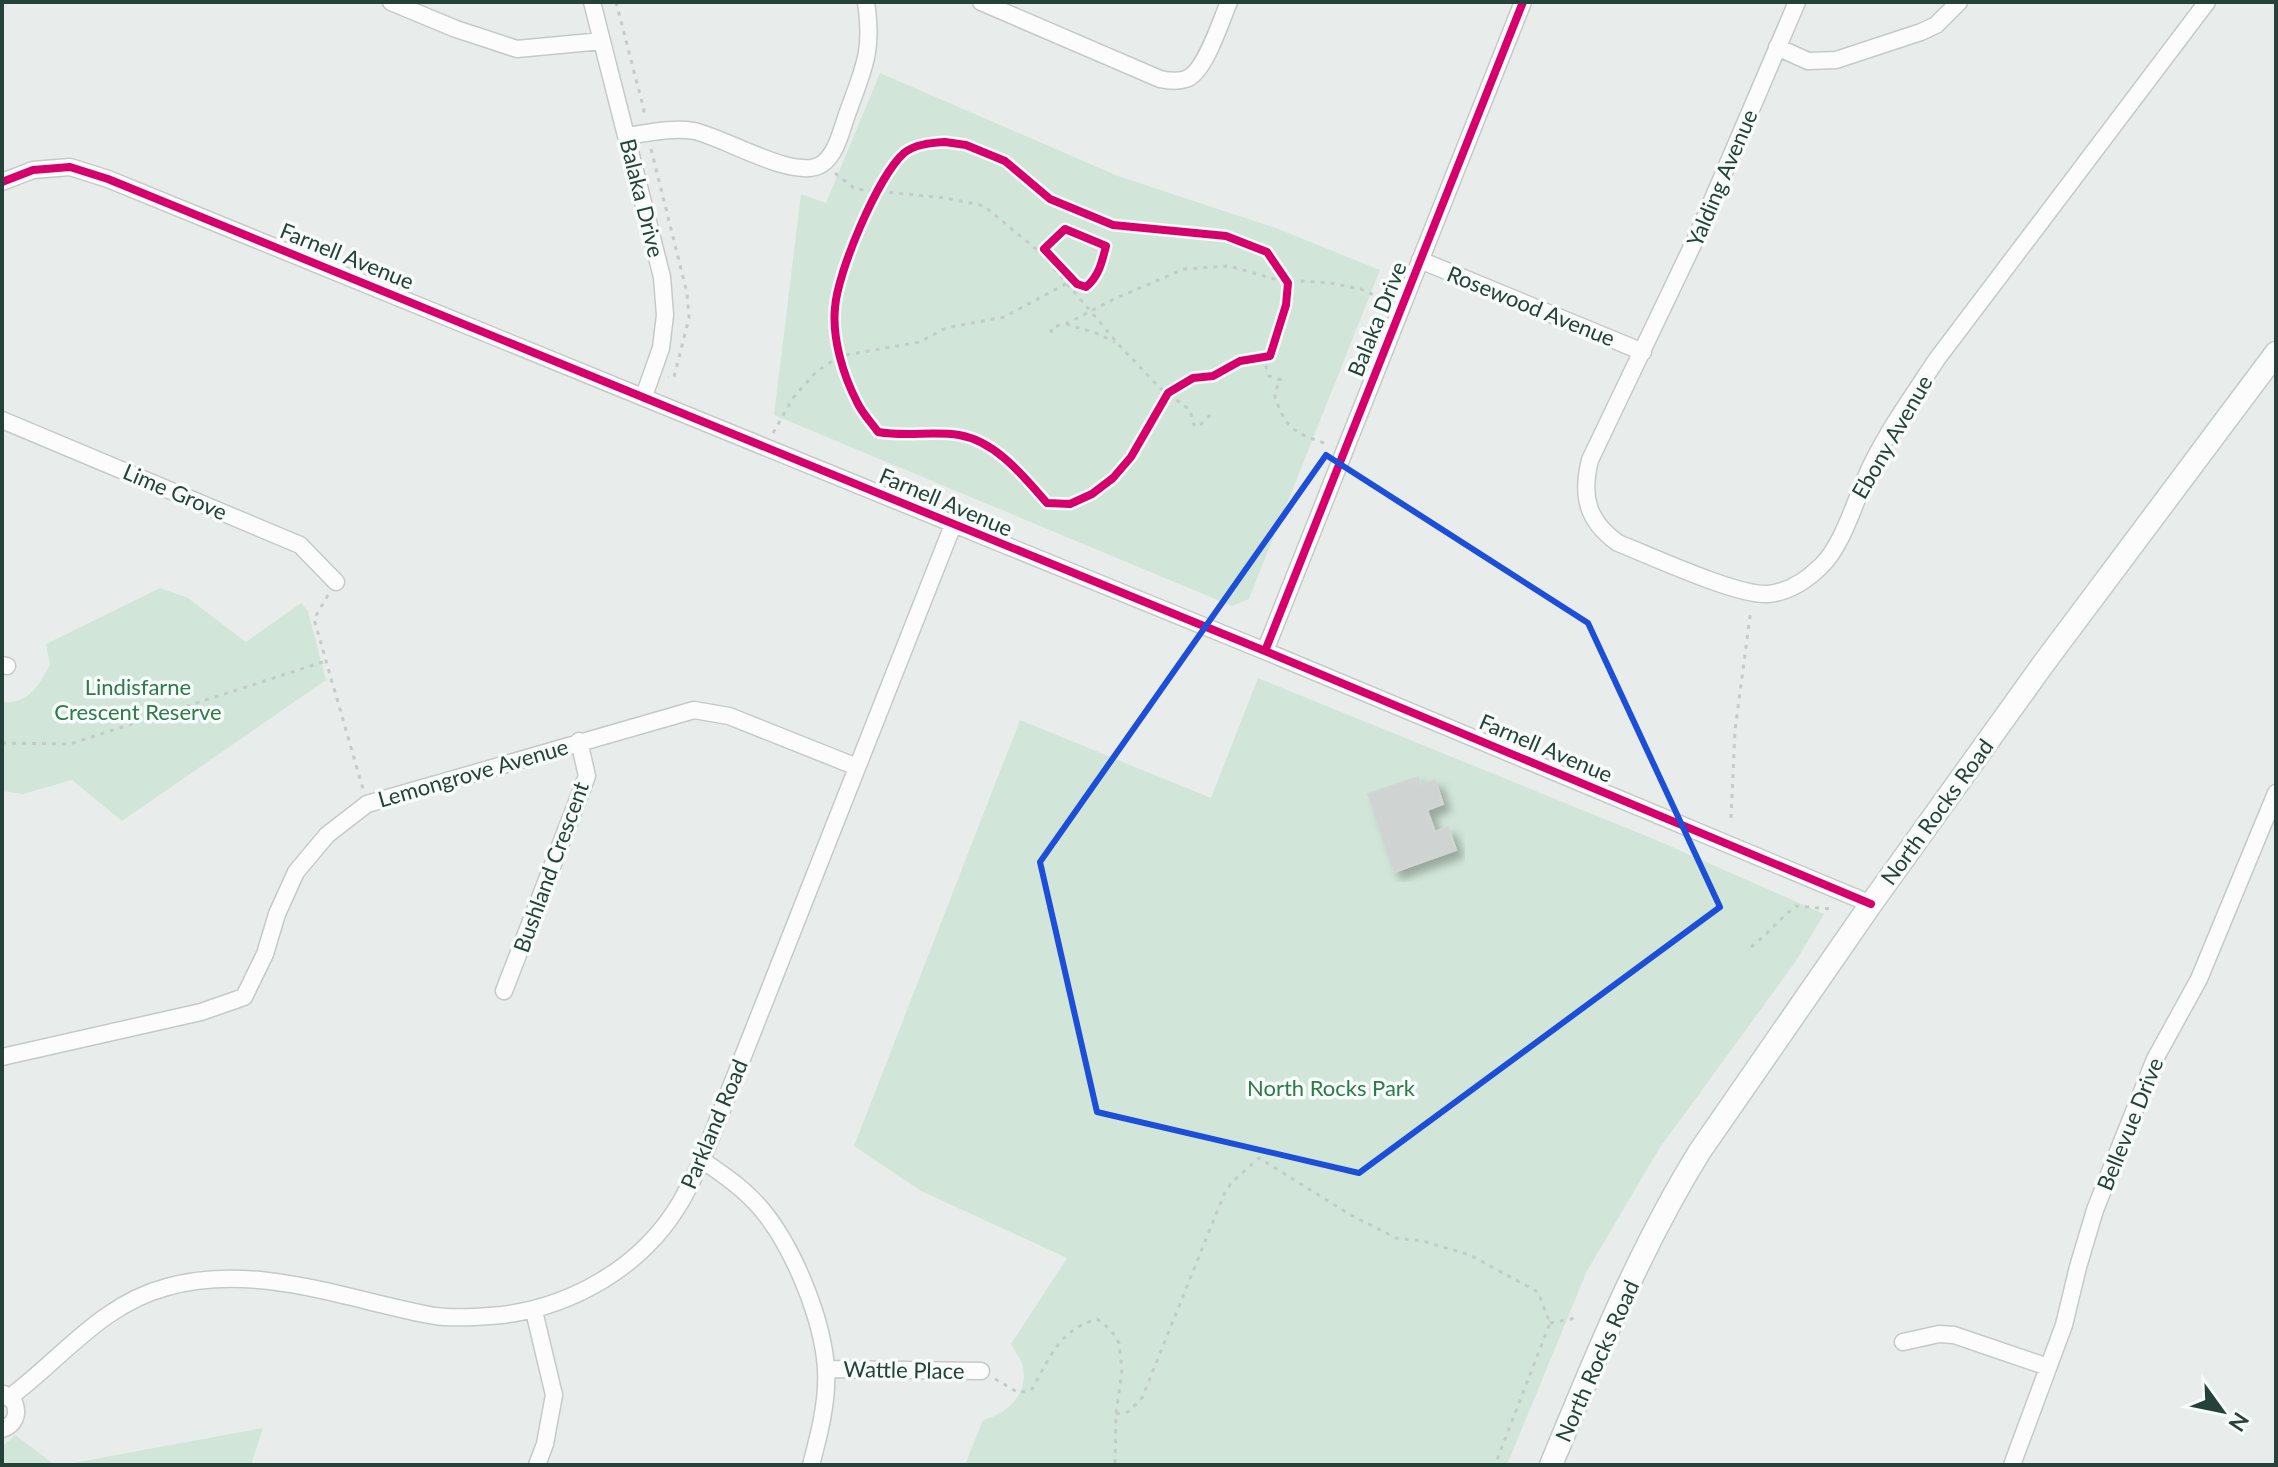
<svg xmlns="http://www.w3.org/2000/svg" width="2278" height="1467" font-family="Lato,sans-serif">
	<style>
		.green { fill: #d1e6d8 }
		.building { fill: #cfd4d2; stroke: #d1d6d4; stroke-width: 2; filter: url(#shadow) }
		.lines { fill: none; stroke-linecap: round; stroke-linejoin: round }
		.street-casing { stroke: #c5cac8; stroke-width: 19 }
		.secondary-casing { stroke: #c3cbc8; stroke-width: 25 }
		.path { stroke: #c3ccca; stroke-width: 3; stroke-dasharray: 4 6; stroke-linecap: butt }
		.street { stroke: #fcfcfc; stroke-width: 16 }
		.secondary { stroke: #fcfcfc; stroke-width: 22 }
		.cycleway-casing { stroke: #f7fbf9; stroke-width: 13 }
		.cycleway { stroke: #d6006c; stroke-width: 8 }
		.marked { fill: none; stroke: #1d4ed8; stroke-width: 6; stroke-linejoin: round }
		.labels { text-anchor: middle; stroke-width: 7; stroke-linejoin: round; paint-order: stroke }
		.street-label { font-size: 22px; fill: #24423a; stroke: #f7fbf9 }
		.park-label { font-size: 22px; fill: #2d7a4b; stroke: #f7fbf9 }
	</style>
	<defs>
		<filter id="shadow"><feDropShadow dx="7" dy="7" stdDeviation="4" flood-color="#0004"/></filter>
	</defs>
	<rect width="100%" height="100%" fill="#e8edeb"/>
	<path class="green" d="M 880,73 L 1118,176 L 1276,228 L 1380,270 L 1249,599 L 1232,606 L 774,415 L 801,194 L 826,203 Z
		M 160,588 L 188,598 L 246,642 L 301,603 L 308,611 L 326,680 L 122,821 L 72,780 L 23,794 L 2,791 L 2,702 C 28,705 39,685 50,665 L 46,644 Z
		M 1258,678 L 1656,840 L 1824,914 L 1796,961 L 1659,1149 L 1587,1271 L 1507,1465 L 965,1465 L 983,1420 C 1008,1413 1028,1395 1023,1367 C 1022,1360 1014,1351 1011,1344 L 1067,1258 L 921,1191 L 854,1146 L 1020,720 L 1211,798 Z
		M 263,1428 L 251,1465 L 62,1465 Z
		M 15,1435 L 55,1465 L 2,1465 L 2,1447 Z"/>
	<path class="building" d="M 1418,777 L 1421,785 L 1435,780 L 1443,804 L 1427,810 L 1435,832 L 1448,827 L 1456,850 L 1394,872 L 1368,794 Z"/>
	<g class="lines">
		<g class="street-casing">
			<path id="street" d="M 391,2 L 456,29 L 517,49 L 602,41
				M 592,2 L 662,277 L 665,315 L 661,348 L 644,396
				M 981,2 L 1160,79 C 1169,81 1177,82 1186,79 C 1205,73 1221,20 1229,2
				M 1797,2 L 1697,236 L 1590,460 C 1581,496 1587,521 1618,543 C 1651,556 1737,596 1768,594 C 1788,592 1807,580 1821,566 C 1844,544 1856,497 1870,468 C 1888,430 1914,394 1937,359 L 2207,2
				M 1777,47 L 1808,61 L 1836,60 L 1921,32 L 1936,25 L 1959,2
				M 627,136 C 648,133 673,127 694,131 C 724,137 796,182 822,164 C 838,153 842,126 849,109 C 865,65 873,50 866,2
				M 2,182 L 33,170 L 70,167 L 108,179 L 1265,651 L 1871,904
				M 1420,260 L 1643,352
				M 2,420 L 300,545 L 336,582
				M 1265,651 L 1523,2
				M 2,665 L 7,666
				M 504,991 L 587,776 L 579,741
				M 2,1057 L 201,1012 L 244,997 L 265,954 L 277,914 L 296,872 L 327,835 L 367,804 L 694,710 L 729,716 L 857,767
				M 702,1160 C 724,1175 746,1190 763,1211 C 794,1249 823,1320 826,1369 C 828,1401 819,1435 811,1465
				M 534,1311 L 554,1395 L 545,1444 L 537,1465
				M 1903,1342 L 1939,1334 L 1954,1335 L 2048,1367
				M 826,1369 L 981,1371
				M 10,1397 C 62,1358 102,1304 167,1287 C 257,1262 347,1300 435,1316 C 456,1319 480,1317 502,1315 C 573,1306 642,1267 680,1203 C 688,1190 695,1174 702,1160 L 953,525
				M 2,1429 C 15,1425 19,1414 14,1402 L 4,1394
				M 2012,1465 L 2064,1325 L 2078,1267 L 2095,1210 L 2119,1149 L 2155,1059 L 2199,979 L 2276,793"/>
		</g>
		<g class="secondary-casing">
			<path id="secondary" d="M 1551,1465 C 1595,1359 1639,1249 1700,1151 L 1871,904 L 2044,663 L 2276,353"/>
		</g>
		<path class="path" d="M 616,2 L 644,110 L 643,114
			M 651,149 L 687,293 L 689,318 L 674,377 L 668,377
			M 835,173 L 855,189 L 946,198 L 984,206 L 1041,253 L 1120,346 L 1159,387 L 1190,410 L 1194,425 L 1198,427 L 1214,411
			M 1066,324 L 1096,333 L 1115,342
			M 1051,333 L 1052,327 L 1066,324 L 1112,300 L 1184,269 L 1229,266 L 1288,283 L 1302,281 L 1330,283 L 1361,289 L 1376,296
			M 1270,356 L 1266,367 L 1269,376 L 1281,380 L 1274,393 C 1285,429 1293,432 1327,444
			M 773,433 L 793,398 L 816,372 L 840,356 L 920,342 L 946,328 L 1004,317 L 1073,280
			M 328,595 L 314,619 L 363,789
			M 2,743 L 70,744 L 326,661
			M 1731,818 L 1735,730 L 1751,609
			M 1751,947 C 1768,934 1780,918 1796,906 L 1831,909
			M 1550,1323 L 1576,1318
			M 995,1379 L 1019,1393 L 1032,1389 C 1051,1356 1058,1331 1097,1319 L 1111,1330 L 1119,1343 L 1122,1370 L 1116,1414 L 1115,1465
			M 1116,1414 L 1128,1412 L 1142,1398 L 1225,1192 L 1232,1182 L 1259,1158 L 1349,1214 L 1396,1238 L 1423,1241 L 1470,1255 L 1538,1292 L 1550,1323 L 1495,1465"/>
		<use href="#street" class="street"/>
		<use href="#secondary" class="secondary"/>
		<g class="cycleway-casing">
			<path id="cycleway" d="M 945,142 L 966,145 L 1005,161 L 1050,199 L 1113,225 L 1226,236 L 1267,252 L 1288,283 L 1286,305 L 1270,356 L 1240,361 L 1213,376 L 1193,378 L 1168,393 L 1131,457 L 1113,478 L 1092,494 L 1070,504 L 1047,503 C 1024,477 996,441 959,435 C 932,431 905,437 878,432 C 871,422 862,413 857,402 C 843,375 832,338 835,308 C 837,273 878,176 904,153 C 915,144 931,143 945,142 Z
				M 2,182 L 33,170 L 70,167 L 108,179 L 1265,651 L 1871,904
				M 1065,229 L 1106,246 C 1102,262 1099,276 1086,287 L 1077,284 L 1044,249 Z
				M 1265,651 L 1523,2"/>
		</g>
		<use href="#cycleway" class="cycleway"/>
	</g>
	<path class="marked" d="M 1326,455 L 1588,623 L 1720,907 L 1359,1173 L 1097,1112 L 1040,862 Z"/>
	<g class="labels">
		<g class="street-label">
			<text transform="translate(1722 178) rotate(-67)" y="8">Yalding Avenue</text>
			<text transform="translate(642 198) rotate(76)" y="8">Balaka Drive</text>
			<text transform="translate(347 256) rotate(22)" y="8">Farnell Avenue</text>
			<text transform="translate(1531 306) rotate(22)" y="8">Rosewood Avenue</text>
			<text transform="translate(1377 319) rotate(-68)" y="8">Balaka Drive</text>
			<text transform="translate(1892 437) rotate(-60)" y="8">Ebony Avenue</text>
			<text transform="translate(175 492) rotate(23)" y="8">Lime Grove</text>
			<text transform="translate(946 502) rotate(23)" y="8">Farnell Avenue</text>
			<text transform="translate(1546 748) rotate(23)" y="8">Farnell Avenue</text>
			<text transform="translate(473 773) rotate(-16)" y="8">Lemongrove Avenue</text>
			<text transform="translate(1937 812) rotate(-54)" y="8">North Rocks Road</text>
			<text transform="translate(551 867) rotate(-70)" y="8">Bushland Crescent</text>
			<text transform="translate(714 1124) rotate(-67)" y="8">Parkland Road</text>
			<text transform="translate(2130 1124) rotate(-68)" y="8">Bellevue Drive</text>
			<text transform="translate(1597 1361) rotate(-66)" y="8">North Rocks Road</text>
			<text transform="translate(904 1370) rotate(1)" y="8">Wattle Place</text>
		</g>
		<g class="park-label">
			<text x="138" y="695">Lindisfarne<tspan x="138" dy="25">Crescent Reserve</tspan></text>
			<text x="1331" y="1096">North Rocks Park</text>
		</g>
	</g>
	<rect width="2278" height="1467" fill="none" stroke="#24423a" stroke-width="8"/>
	<g transform="translate(2222 1411) rotate(123)" stroke="#f7fbf9" stroke-width="6" paint-order="stroke">
	<path d="M0-6L14 30L0 20L-14 30Z" fill="#24423a"/>
	<text y="-12" font-size="22" font-weight="bold" text-anchor="middle" fill="#24423a">N</text>
	</g>
</svg>
